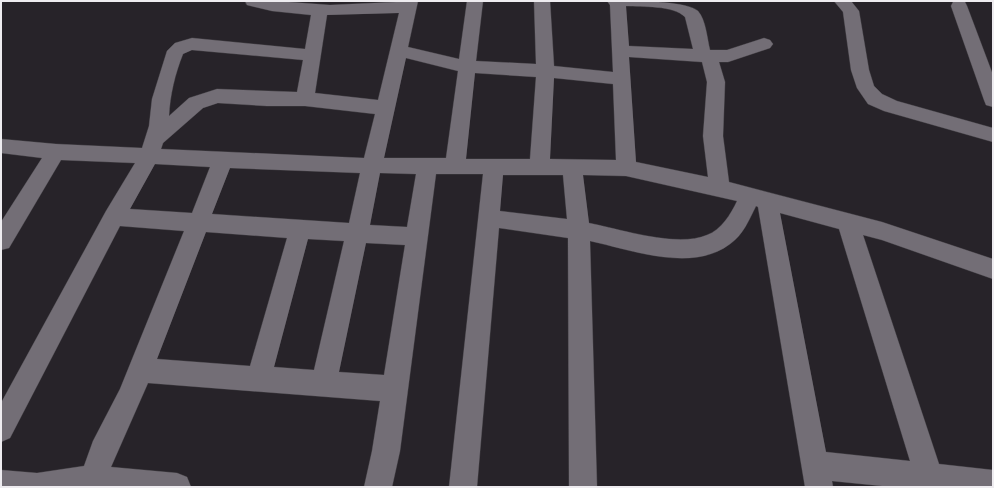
<svg xmlns="http://www.w3.org/2000/svg" width="994" height="488" font-family="'Archivo Narrow',sans-serif">
	<style>
		.lines { fill: none; stroke-linecap: round; stroke-linejoin: round }
		.minor-casing { stroke: #413e43; stroke-width: 1 }
		.minor { fill: #736e76; fill-rule: evenodd }
	</style>
	<rect width="100%" height="100%" fill="#272329"/>
	<g class="lines">
		<g class="minor-casing">
			<path id="minor" d="M 245,1 L 275,1 L 330,5 L 418,1 L 408,47 L 459,59 L 467,1 L 483,1 L 476,61 L 536,64 L 534,1 L 550,1 L 554,66 L 613,72 L 610,5 L 607,1 C 627,1 686,0 698,11 C 706,20 707,38 710,50 L 727,50 L 764,38 L 770,40 L 773,44 L 770,48 L 728,62 L 719,62 L 725,82 L 723,136 L 729,182 L 882,222 L 993,259 L 993,279 L 882,240 L 863,235 L 939,464 L 993,470 L 993,487 L 892,487 L 832,481 L 833,487 L 805,487 L 758,207 L 756,206 C 749,220 743,235 730,244 C 692,273 632,250 590,241 L 597,487 L 569,487 L 568,238 L 499,228 L 477,487 L 449,487 L 483,174 L 436,174 L 400,451 L 392,487 L 364,487 L 372,451 L 380,401 L 148,383 L 111,467 L 177,473 L 187,477 L 191,487 L 1,487 L 1,470 L 37,473 L 84,466 L 93,441 L 120,389 L 184,231 L 120,226 L 10,438 L 1,442 L 1,403 L 106,211 L 135,163 L 61,160 L 9,248 L 1,250 L 1,222 L 42,158 L 1,153 L 1,139 L 56,144 L 142,148 L 149,126 L 152,99 L 167,51 L 175,43 L 192,38 L 305,49 L 311,15 L 272,11 L 247,5 ZM 626,6 C 642,7 673,5 685,17 L 693,49 L 629,46 ZM 399,13 L 378,100 L 315,93 L 327,15 ZM 192,50 L 303,60 L 297,92 L 217,89 L 189,98 L 169,116 C 170,95 175,74 183,54 ZM 629,57 L 702,62 L 707,82 L 703,136 L 708,177 L 636,162 ZM 406,58 L 458,71 L 446,158 L 384,158 ZM 475,73 L 536,77 L 530,159 L 466,159 ZM 554,78 L 613,84 L 616,160 L 550,159 ZM 218,103 L 267,106 L 305,106 L 375,114 L 364,158 L 161,149 L 163,143 L 203,108 ZM 155,164 L 210,167 L 192,213 L 130,209 ZM 230,168 L 360,173 L 349,223 L 212,214 ZM 380,173 L 416,174 L 407,227 L 370,225 ZM 503,175 L 563,175 L 567,219 L 500,211 ZM 583,175 L 626,176 L 737,201 C 731,214 721,230 707,235 C 677,248 620,229 589,223 ZM 780,213 L 839,229 L 910,461 L 826,452 ZM 206,232 L 287,238 L 250,366 L 157,359 ZM 308,239 L 344,241 L 314,370 L 274,367 ZM 366,243 L 405,245 L 384,375 L 339,372 Z
				M 834,1 L 851,1 L 859,11 L 869,70 L 874,86 L 882,94 L 897,101 L 993,128 L 993,142 L 884,111 L 868,104 L 857,88 L 851,70 L 843,12 Z
				M 959,1 L 965,2 L 967,6 L 993,75 L 993,107 L 986,105 L 984,100 L 951,6 L 953,2 Z"/>
		</g>
		<use href="#minor" class="minor"/>
	</g>
	<rect width="994" height="488" fill="none" stroke="#eeecf0" stroke-width="4"/>
</svg>
